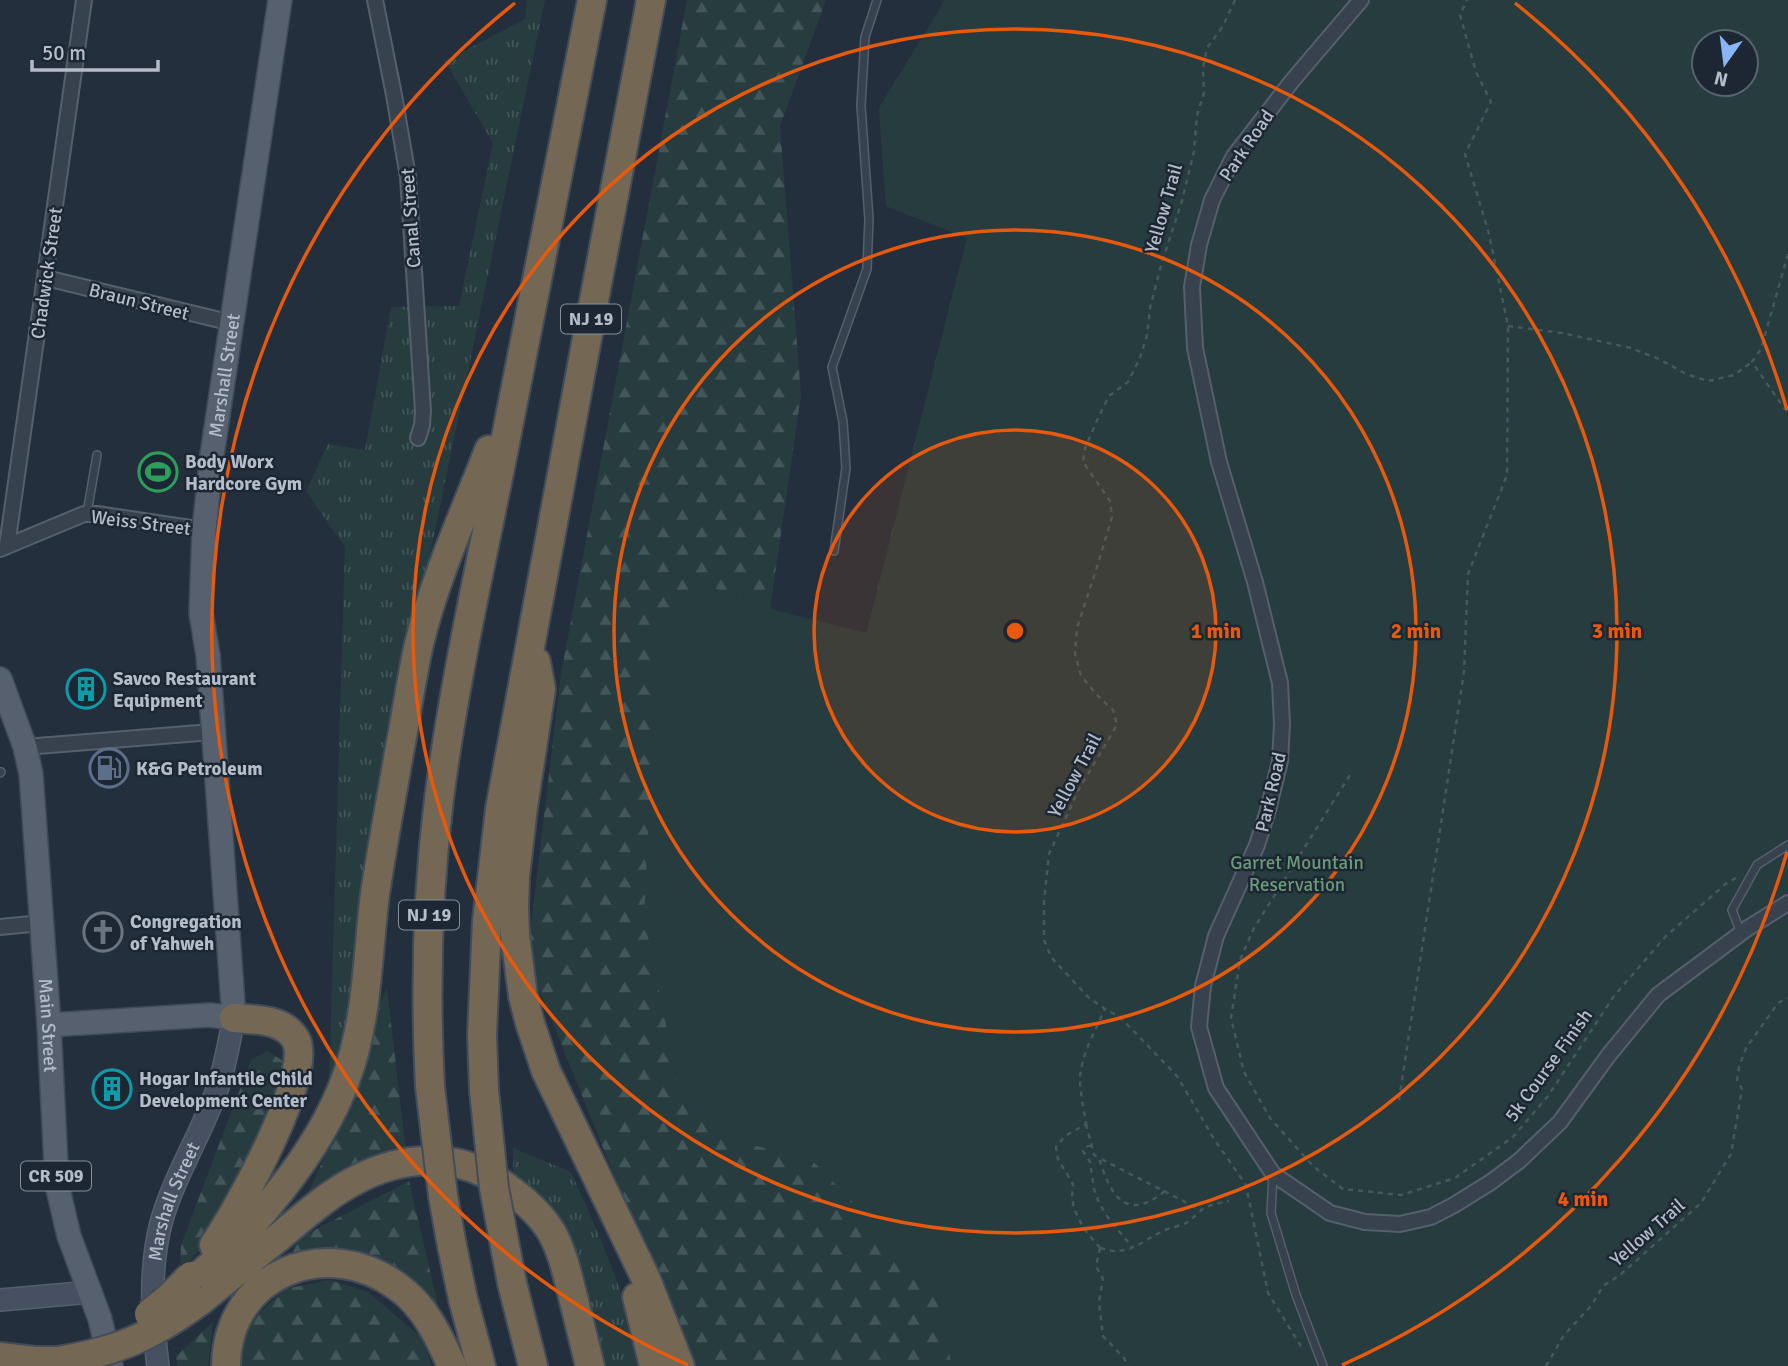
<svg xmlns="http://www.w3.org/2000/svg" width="1788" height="1366" font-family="Signika,sans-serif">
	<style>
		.grass { fill: url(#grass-tufts) }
		.forest { fill: url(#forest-firs); fill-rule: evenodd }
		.park { fill: #263c3f; fill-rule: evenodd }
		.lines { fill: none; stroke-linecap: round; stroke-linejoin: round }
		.lane-casing { stroke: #565f6c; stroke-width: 10 }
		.street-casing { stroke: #565f6c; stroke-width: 18 }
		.secondary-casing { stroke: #565f6c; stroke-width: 24 }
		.primary-casing { stroke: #414a57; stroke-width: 26 }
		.highway-casing { stroke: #434c59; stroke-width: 32 }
		.path { stroke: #44595c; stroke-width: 2.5; stroke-dasharray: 5 5; stroke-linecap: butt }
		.lane { stroke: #38414e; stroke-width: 7 }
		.street { stroke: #38414e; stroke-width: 14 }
		.secondary { stroke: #465061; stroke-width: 21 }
		.primary { stroke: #56606e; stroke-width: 23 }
		.highway { stroke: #746855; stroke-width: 28 }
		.highway-bridge-casing { stroke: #434c59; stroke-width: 32; stroke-linecap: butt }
		.highway-bridge { stroke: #746855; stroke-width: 28 }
		.ring { fill: none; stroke: #e8590c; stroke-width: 3.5 }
		.labels { text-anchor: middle; stroke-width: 5; stroke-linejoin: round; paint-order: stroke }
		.shield { fill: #1d2633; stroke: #878f9c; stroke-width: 2 }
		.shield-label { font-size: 18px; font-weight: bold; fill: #b4bcc9 }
		.street-label { font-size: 19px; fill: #b4bcc9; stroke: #1d2633 }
		.poi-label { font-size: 19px; font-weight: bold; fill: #b4bcc9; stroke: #1d2633; text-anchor: start }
		.park-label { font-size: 19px; fill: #6b9a76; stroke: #1d2633 }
		.centre { fill: #e8590c; stroke: #1d2633; stroke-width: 3.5 }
		.ring-label { font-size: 21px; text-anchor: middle; font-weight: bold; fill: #e8590c; stroke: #1d2633; stroke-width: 5; stroke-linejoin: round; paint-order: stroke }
	</style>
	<defs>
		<pattern id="grass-tufts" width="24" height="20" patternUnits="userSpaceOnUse" patternTransform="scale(1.75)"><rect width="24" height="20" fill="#263c3f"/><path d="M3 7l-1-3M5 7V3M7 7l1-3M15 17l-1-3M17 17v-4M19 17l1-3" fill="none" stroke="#435659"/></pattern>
		<pattern id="forest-firs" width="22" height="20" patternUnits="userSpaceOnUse" patternTransform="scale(1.75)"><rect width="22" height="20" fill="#263c3f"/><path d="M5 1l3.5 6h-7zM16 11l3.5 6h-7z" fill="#435659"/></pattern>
	</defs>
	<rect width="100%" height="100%" fill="#242f3e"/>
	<path class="grass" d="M 527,0 L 545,0 L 426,574 L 417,596 L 357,924 L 348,1024 L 329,1085 L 345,547 L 306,491 L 328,444 L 365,450 L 391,307 L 459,306 L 493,143 L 445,61 L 525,19 Z
		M 513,1148 L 571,1172 C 599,1235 628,1298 641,1366 L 601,1366 L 563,1229 L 513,1186 Z"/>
	<path class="forest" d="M 687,0 L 826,0 L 780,126 L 801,395 L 770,609 L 866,634 L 967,238 L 886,206 L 879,108 L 945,0 L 1788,0 L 1788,1366 L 691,1366 L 527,959 L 561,674 ZM 1704,42 L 1746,42 L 1746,84 L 1704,84 Z
		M 387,989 L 406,1152 L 307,1196 L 357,1084 L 376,1009 Z
		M 267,1051 L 285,1062 L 268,1123 L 225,1219 L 180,1273 L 181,1245 L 251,1060 Z
		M 409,1181 L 441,1318 L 365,1254 L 291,1257 L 297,1239 Z
		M 330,1280 L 368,1292 L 421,1337 L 432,1366 L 234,1366 L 250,1322 L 285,1289 Z
		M 213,1322 L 208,1366 L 177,1366 L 176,1356 Z"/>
	<path class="park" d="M 945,0 L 1788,0 L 1788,1366 L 952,1366 L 934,1286 L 809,1157 L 722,1139 L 679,1088 L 644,917 L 658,633 L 698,582 L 770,609 L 867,633 L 967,238 L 886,206 L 879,108 ZM 1704,42 L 1746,42 L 1746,84 L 1704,84 Z"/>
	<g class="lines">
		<g class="lane-casing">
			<path id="lane" d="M 87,513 L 97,455
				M 834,551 L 846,468 L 843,422 L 832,367 L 867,269 L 869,219 L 861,106 L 865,37 L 877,0
				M 0,773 L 1,772
				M 1741,933 L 1732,910 L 1757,865 L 1788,845
				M 1273,1174 L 1271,1213 L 1296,1295 L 1323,1366"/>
		</g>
		<g class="street-casing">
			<path id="street" d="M 375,0 L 394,95 L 408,177 L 423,411 L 422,425 L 418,438
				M 1361,0 L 1292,81 L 1234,156 L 1212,200 L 1199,245 L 1192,287 L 1195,348 L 1219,462 L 1255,582 L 1280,683 L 1282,724 L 1280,761 L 1268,810 L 1257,845 L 1216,936 L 1203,986 L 1199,1027 L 1216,1088 L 1273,1174 L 1330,1213 L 1365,1222 L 1400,1224 L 1431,1217 L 1454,1205 L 1491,1182 L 1519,1161 L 1560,1122 L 1608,1056 L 1658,995 L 1748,928 L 1788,903
				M 46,278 L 232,323
				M 7,546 L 84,0
				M 0,549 L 84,514 L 97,514 L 204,530
				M 25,747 L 212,732
				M 0,927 L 41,923"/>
		</g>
		<g class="secondary-casing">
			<g id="secondary">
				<path d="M 0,1300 L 91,1292"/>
				<path id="s1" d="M 158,1366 C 152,1318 149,1270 161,1223 C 172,1182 197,1141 213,1100 C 224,1074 228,1046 234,1018"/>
			</g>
		</g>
		<g class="primary-casing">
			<g id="primary">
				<path id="s2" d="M 0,679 L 25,747 L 31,774 L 49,1025 L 57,1185 L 69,1236 L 100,1319 L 111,1366"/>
				<path id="s3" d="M 49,1025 L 210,1015 L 234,1018 L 208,655 L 201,613 L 204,530 L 212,455 L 280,0"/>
			</g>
		</g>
		<g class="highway-casing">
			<path id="highway" d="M 536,662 L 541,689 L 523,807 L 515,877 L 514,906 L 515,935 L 523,996 L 530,1023 L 546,1071 L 646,1279 L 680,1366
				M 430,1087 C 425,991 427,895 439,799 C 453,690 477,581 499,473 C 530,315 561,158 592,0
				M 484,1090 L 482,1035 L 487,921 L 500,809 L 598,279 L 651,0
				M 214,1245 C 236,1213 314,1074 296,1040 C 284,1018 255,1020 234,1018
				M 452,1246 L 463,1299 L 481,1366
				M 193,1281 C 251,1233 319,1152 345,1081 C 368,1021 367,957 375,894 C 382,847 391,800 399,753 C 406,717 411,680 419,644 C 434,580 465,512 489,450
				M 512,1283 L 533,1366
				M 637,1297 L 654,1366
				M 200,1301 C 226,1280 252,1258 279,1237 C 303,1217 328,1194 356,1180 C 401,1156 455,1152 498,1181 C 518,1195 539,1211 552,1233 C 562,1251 567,1273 572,1293 C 578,1318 584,1342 590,1366
				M 0,1357 L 35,1361 L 58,1361
				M 226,1366 C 227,1273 327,1234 398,1287 C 425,1306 439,1337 452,1366"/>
		</g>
		<path class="path" d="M 1235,0 L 1223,26 L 1207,48 L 1203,68 L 1204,93 L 1197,115 L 1194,151 L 1182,201 L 1162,262 L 1150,308 L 1147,335 L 1140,358 L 1128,382 L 1109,396 L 1099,416 L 1085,448 L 1083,462 L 1110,501 L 1112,517 L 1097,567 L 1077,628 L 1075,654 L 1081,676 L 1098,696 L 1113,710 L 1117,725 L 1079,789 L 1049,854 L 1044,901 L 1044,940 L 1051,957 L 1088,997 L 1105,1009 L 1119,1016 L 1177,1076 L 1214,1139 L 1246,1185 L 1268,1293 L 1302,1348
			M 1788,254 L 1761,349 L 1752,362 L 1784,408 L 1788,411
			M 1508,326 L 1562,333 L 1631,348 L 1659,359 L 1686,374 L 1708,381 L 1734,375 L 1752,362
			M 1350,775 L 1254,928 L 1240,960 L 1231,1018 L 1244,1072 L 1270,1118 L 1313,1166 L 1343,1189 L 1401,1195 L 1455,1178 L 1513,1137 L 1548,1096 L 1614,996 L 1666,936 L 1728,882 L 1736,878
			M 1399,1100 L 1464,672 L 1468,574 L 1507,475 L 1508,326 L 1489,234 L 1465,154 L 1491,102 L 1476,72 L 1460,15 L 1467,0
			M 1086,1124 L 1094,1155 L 1099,1158
			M 1091,1145 L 1085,1147 L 1083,1151 L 1090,1162 L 1094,1189 L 1099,1203 L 1109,1219 L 1133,1248
			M 1165,1191 C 1126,1223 1110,1195 1099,1158 L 1201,1210
			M 1100,1248 L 1084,1229 L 1074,1209 L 1072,1197 L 1073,1184 L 1058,1159 L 1056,1147 L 1065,1136 L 1086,1124 C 1084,1109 1080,1093 1080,1079 C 1081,1055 1095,1031 1105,1009
			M 1100,1248 C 1128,1258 1141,1241 1165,1230 C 1172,1227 1180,1226 1186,1223 C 1193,1219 1197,1213 1203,1209 C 1211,1204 1220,1203 1229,1201
			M 1100,1248 L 1096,1266 L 1103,1279 L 1099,1302 L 1103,1336 L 1124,1358 L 1128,1366
			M 1546,1366 L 1564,1335 L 1591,1306 L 1603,1286 L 1620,1275 L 1701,1203 L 1731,1154 L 1742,1089 L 1737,1080 L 1739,1067 L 1746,1048 L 1778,1003 L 1788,998"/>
		<use href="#lane" class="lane"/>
		<use href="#street" class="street"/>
		<use href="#secondary" class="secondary"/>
		<use href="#primary" class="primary"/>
		<use href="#highway" class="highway"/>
		<g class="highway-bridge-casing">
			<path id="highway-bridge" d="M 430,1087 L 443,1196 L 452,1246
				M 484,1090 L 494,1188 L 512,1283
				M 149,1314 L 171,1296 L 191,1276
				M 58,1361 C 118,1351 151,1337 200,1301"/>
		</g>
		<use href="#highway-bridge" class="highway-bridge"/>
	</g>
	<circle cx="1015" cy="631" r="201" fill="#e8590c" fill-opacity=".12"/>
	<g class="ring">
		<circle cx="1015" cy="631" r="201"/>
		<circle cx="1015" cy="631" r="401"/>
		<circle cx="1015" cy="631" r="602"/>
		<path d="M1787 852A803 803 0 0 1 1342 1365M688 1365A803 803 0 0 1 515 3M1515 3A803 803 0 0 1 1787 410"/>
	</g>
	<defs>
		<g id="stadium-ring" transform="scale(2.0125)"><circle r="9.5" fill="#1d2633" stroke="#2e9e5b" stroke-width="1.5"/><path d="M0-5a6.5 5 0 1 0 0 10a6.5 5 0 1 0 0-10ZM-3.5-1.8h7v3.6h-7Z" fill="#2e9e5b"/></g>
		<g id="building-ring" transform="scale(2.0125)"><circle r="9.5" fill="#1d2633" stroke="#0f9aa8" stroke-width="1.5"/><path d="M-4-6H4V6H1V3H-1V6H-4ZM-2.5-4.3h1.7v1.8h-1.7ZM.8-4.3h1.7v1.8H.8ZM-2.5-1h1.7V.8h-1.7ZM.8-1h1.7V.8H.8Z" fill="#0f9aa8"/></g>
		<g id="fuel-ring" transform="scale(2.0125)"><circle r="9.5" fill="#1d2633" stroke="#5c6f8a" stroke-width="1.5"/><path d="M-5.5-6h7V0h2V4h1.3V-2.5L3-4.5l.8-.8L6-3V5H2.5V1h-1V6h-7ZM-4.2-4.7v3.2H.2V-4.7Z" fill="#5c6f8a"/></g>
		<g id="church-ring" transform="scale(2.0125)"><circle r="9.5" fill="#1d2633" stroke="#6b7280" stroke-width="1.5"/><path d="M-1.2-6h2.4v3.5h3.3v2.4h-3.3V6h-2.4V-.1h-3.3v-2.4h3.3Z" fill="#6b7280"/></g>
	</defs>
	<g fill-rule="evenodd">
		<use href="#stadium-ring" x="158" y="472"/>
		<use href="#building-ring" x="86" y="689"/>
		<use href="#fuel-ring" x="109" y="768"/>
		<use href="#church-ring" x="103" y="932"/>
		<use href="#building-ring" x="112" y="1089"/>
	</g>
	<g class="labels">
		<g class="shield">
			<rect x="561" y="304.5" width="60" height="29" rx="5"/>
			<rect x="399" y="900.5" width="60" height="29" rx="5"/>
			<rect x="21" y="1161.5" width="70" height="29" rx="5"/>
		</g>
		<g class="shield-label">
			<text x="591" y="325">NJ 19</text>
			<text x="429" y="921">NJ 19</text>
			<text x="56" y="1182">CR 509</text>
		</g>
		<g class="street-label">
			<text transform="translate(1246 145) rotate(-56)" y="7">Park Road</text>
			<text transform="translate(1163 208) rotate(-74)" y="7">Yellow Trail</text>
			<text transform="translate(410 218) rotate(-94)" y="7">Canal Street</text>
			<text transform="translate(46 273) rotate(-82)" y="7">Chadwick Street</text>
			<text transform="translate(139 301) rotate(14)" y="7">Braun Street</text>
			<text dy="7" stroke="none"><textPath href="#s3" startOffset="831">Marshall Street</textPath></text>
			<text transform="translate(141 522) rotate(7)" y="7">Weiss Street</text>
			<text transform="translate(1074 775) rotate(-62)" y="7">Yellow Trail</text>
			<text transform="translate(1270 792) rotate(-77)" y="7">Park Road</text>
			<text dy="7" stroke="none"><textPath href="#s2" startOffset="352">Main Street</textPath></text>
			<text transform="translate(1548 1065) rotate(-54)" y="7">5k Course Finish</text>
			<text dy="7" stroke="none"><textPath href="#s1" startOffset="168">Marshall Street</textPath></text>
			<text transform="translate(1647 1232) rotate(-41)" y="7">Yellow Trail</text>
		</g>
		<g class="poi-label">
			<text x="185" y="468">Body Worx<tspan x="185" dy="22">Hardcore Gym</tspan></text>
			<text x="113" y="685">Savco Restaurant<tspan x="113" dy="22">Equipment</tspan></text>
			<text x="136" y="775">K&amp;G Petroleum</text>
			<text x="130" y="928">Congregation<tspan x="130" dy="22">of Yahweh</tspan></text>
			<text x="139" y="1085">Hogar Infantile Child<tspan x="139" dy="22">Development Center</tspan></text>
		</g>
		<g class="park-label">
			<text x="1297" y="869">Garret Mountain<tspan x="1297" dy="22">Reservation</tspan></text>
		</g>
	</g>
	<circle cx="1015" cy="631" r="10" class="centre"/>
	<g class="ring-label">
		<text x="1216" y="638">1 min</text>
		<text x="1416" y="638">2 min</text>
		<text x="1617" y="638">3 min</text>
		<text x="1583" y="1206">4 min</text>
	</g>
	<g transform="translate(1725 63) rotate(194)"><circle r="33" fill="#1d2633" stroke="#59626f" stroke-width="2"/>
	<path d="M0-5L12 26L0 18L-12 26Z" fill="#8ab4f8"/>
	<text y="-10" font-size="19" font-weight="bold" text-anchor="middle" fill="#b4bcc9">N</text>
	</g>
	<path d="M32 60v10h126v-10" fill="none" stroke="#b4bcc9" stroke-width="3.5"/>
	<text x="42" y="60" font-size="21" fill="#b4bcc9" stroke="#1d2633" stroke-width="5" paint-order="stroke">50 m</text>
</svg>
